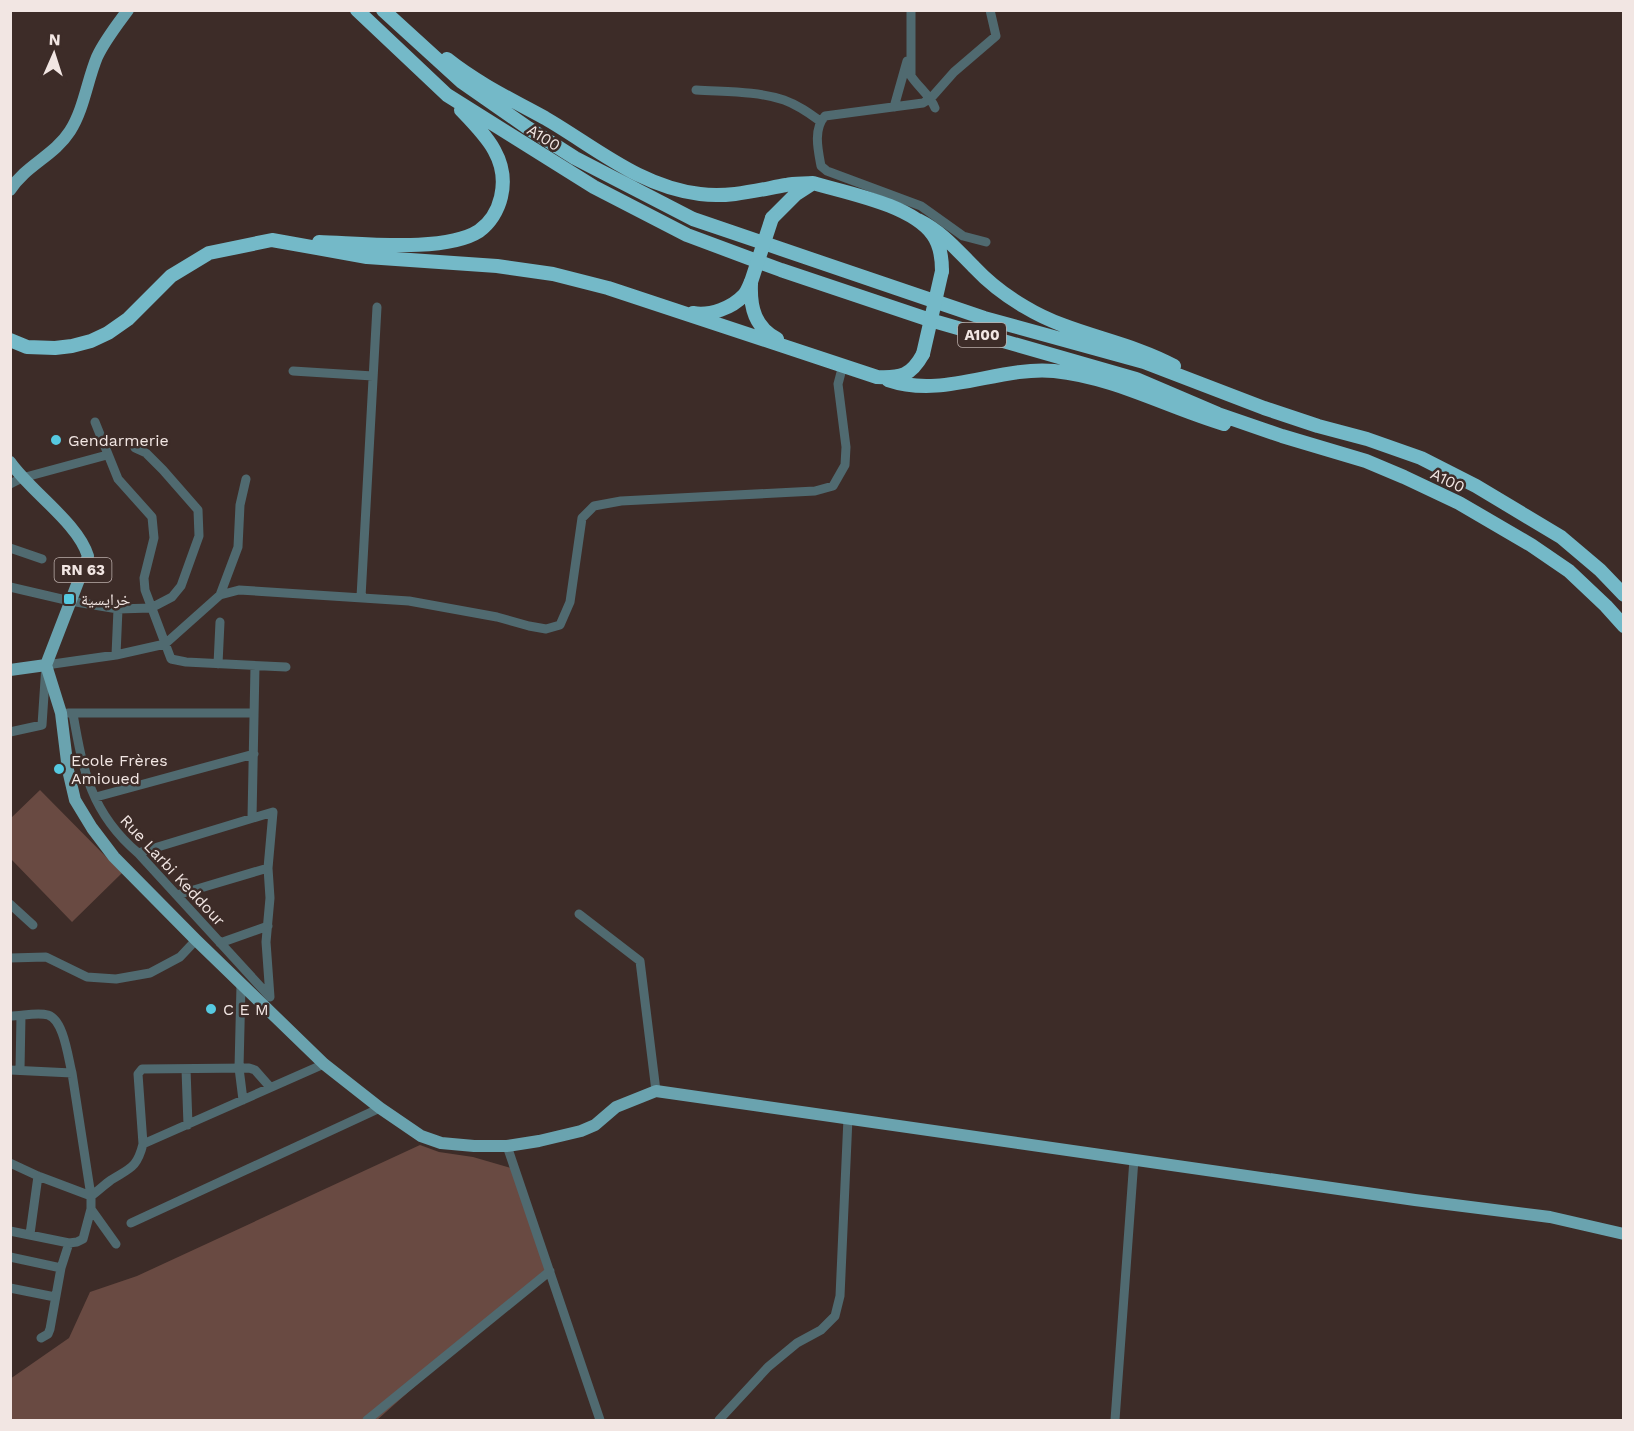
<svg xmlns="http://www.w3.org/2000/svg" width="1634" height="1431" font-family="'Work Sans','Noto Naskh Arabic',sans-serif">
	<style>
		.green { fill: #694a42 }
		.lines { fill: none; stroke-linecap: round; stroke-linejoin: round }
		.minor { stroke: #506a70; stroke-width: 9 }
		.major { stroke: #6aa3af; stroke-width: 12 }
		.highway { stroke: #74b9c8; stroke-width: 14 }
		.highway-bridge { stroke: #74b9c8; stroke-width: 14 }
		.poi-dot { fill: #56c9e0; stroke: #3d2c28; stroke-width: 2 }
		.labels { text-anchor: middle; stroke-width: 5; stroke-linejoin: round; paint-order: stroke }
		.shield { fill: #3d2c28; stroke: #bcaeab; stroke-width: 1.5 }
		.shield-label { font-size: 15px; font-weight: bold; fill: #f2e6e3 }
		.street-label { font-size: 16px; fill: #f2e6e3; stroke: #3d2c28 }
		.poi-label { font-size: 16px; fill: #f2e6e3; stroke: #3d2c28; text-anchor: start }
	</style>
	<rect width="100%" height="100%" fill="#3d2c28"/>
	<path class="green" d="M 40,790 L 122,873 L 72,922 L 11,859 L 11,818 Z
		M 420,1145 L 439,1152 L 473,1157 L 511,1168 L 546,1269 L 377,1420 L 11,1420 L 10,1379 L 69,1338 L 90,1292 L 137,1276 Z"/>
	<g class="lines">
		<path class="minor" d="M 911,10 L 911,76 C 919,88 930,95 935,108
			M 696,90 C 725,92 757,91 784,100 C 798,105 809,113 820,121
			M 894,107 L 907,61
			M 986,242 L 963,236 L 921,206 L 827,171 L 821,166 C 818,150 813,129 825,116 L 923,103 L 931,98 L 954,72 L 996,36 L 990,10
			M 293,371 L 373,376
			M 95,422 L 118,479 L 152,517 L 154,538 L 144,578 L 145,590 L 171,659 L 186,662 L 286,667
			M 10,484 L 22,478 L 107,455
			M 10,548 L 42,559
			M 10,587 L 70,601 L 118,609 L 151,608 L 172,597 L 181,586 L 199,536 L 198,510 L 163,470 L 146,453 L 135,448
			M 220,595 L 238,547 L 240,505 L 246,479
			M 361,597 L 377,307
			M 116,655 L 118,609
			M 218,664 L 220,622
			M 68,713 L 254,713
			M 73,714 C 83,771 91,813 138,853 L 270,997
			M 10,732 L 42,725 L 46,665 L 116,655 L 165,644 L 220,595 L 239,590 L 409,601 L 497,617 L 529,626 L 546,629 L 560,625 L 570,602 L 582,518 L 594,506 L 621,501 L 815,491 L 833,486 L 845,465 L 846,447 L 838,384 L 843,365
			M 96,797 L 254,754
			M 252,818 L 255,666
			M 138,853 L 273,812 L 268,868 L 270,898 L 266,942 L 270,997
			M 177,895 L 268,868
			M 10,904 L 33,925
			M 579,914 L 640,961 L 656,1091
			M 220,943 L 268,926
			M 10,958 L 46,957 L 87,977 L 116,979 L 150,973 L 180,957 L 196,940
			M 241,985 L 239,1068 L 243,1100
			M 10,1016 C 22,1016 37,1012 48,1015 C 64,1020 68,1058 72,1073
			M 186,1069 L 188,1125
			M 10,1070 L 72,1073 L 91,1196 C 98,1191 104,1185 111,1180 C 130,1168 137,1168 143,1144 L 324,1064
			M 20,1070 L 21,1016
			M 143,1144 L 138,1074 L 142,1069 L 249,1068 L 255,1070 L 270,1087
			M 507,1146 L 600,1420
			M 10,1163 L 38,1176 L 91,1196 L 91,1209 L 83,1239 L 77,1242 L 69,1243 L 10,1231
			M 91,1209 L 116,1244
			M 131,1223 L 380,1108
			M 30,1234 L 38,1176
			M 10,1257 L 61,1268
			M 10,1288 L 55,1297
			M 41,1338 L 48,1334 L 50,1329 L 61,1268 L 69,1243
			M 367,1420 L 550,1271
			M 719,1420 L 768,1367 L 797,1343 L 821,1330 L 835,1316 L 840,1296 L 848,1118
			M 1115,1420 L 1134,1159"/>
		<path class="major" d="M 10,190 C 26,165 54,156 70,131 C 84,109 87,81 97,57 C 105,40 117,25 128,10
			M 10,462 C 31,492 78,523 88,556 L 46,665 L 10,670
			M 46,665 L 61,713 L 68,770 L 75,800 L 92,828 L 114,857 L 196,940 L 324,1064 L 380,1108 L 421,1136 L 441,1143 L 474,1146 L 507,1146 L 539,1141 L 581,1131 L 595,1125 L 616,1107 L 656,1091 L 1415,1200 L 1550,1217 L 1624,1234"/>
		<path class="highway" d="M 357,10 L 447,95 L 594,187 L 687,235 L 781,270 L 930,320 L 1136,379 L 1218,414 L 1282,436 L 1366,461 L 1404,477 L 1459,503 L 1531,545 L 1569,571 L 1606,606 L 1624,626
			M 383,10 L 462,82 L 528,128 L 575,158 L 693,219 L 984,318 L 1144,362 L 1264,408 L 1318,426 L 1367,439 L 1421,458 L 1476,486 L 1561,537 L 1600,570 L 1624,595
			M 447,59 C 477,83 512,100 545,118 C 595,147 640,187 700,194 C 729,198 758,190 786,185 C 795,183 804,184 813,183
			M 772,218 L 796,194 L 813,183 C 847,193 912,205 933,235 C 941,246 942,259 942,271
			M 918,220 C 942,232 956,249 974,267 C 989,283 1006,296 1025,307 C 1071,335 1126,340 1174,366
			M 319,242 C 360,243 445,253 479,231 C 490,223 498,210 501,197 C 510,159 485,135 461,110
			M 751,284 C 750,308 755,327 777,339
			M 693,313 C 710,316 732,308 744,295 C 747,292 749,286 751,282
			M 10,340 L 27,347 L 55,348 L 72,346 L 91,341 L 108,333 L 128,319 L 171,276 L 209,253 L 272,240 L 367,257 L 497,266 L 553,274 L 608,288 L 877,377 C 901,378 911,376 923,354
			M 888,380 C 944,399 998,366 1054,371 C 1114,377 1167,407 1224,424"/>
		<path class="highway-bridge" d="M 751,282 L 772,218
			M 923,354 L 942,271"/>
	</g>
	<g class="poi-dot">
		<circle cx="56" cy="440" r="6"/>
		<rect x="63" y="593" width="12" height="12" rx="3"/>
		<circle cx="59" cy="769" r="6"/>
		<circle cx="211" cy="1009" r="6"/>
	</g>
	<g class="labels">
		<g class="shield">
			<rect x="958" y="323" width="48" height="24" rx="4.5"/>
			<rect x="54.5" y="558" width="57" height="24" rx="4.5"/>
		</g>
		<g class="shield-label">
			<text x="982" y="340">A100</text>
			<text x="83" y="575">RN 63</text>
		</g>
		<g class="street-label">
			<text transform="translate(544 137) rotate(32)" y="6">A100</text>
			<text transform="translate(1448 480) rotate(26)" y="6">A100</text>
			<text transform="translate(173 870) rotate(47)" y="6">Rue Larbi Keddour</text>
		</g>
		<g class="poi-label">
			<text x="68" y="446">Gendarmerie</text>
			<text x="81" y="605">خرايسية</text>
			<text x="71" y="766">Ecole Frères<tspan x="71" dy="18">Amioued</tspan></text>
			<text x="223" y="1015">C E M</text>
		</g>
	</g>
	<rect width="1634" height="1431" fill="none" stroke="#f2e6e3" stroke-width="24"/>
	<g transform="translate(54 54) rotate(3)" stroke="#3d2c28" stroke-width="4.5" paint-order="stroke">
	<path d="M0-4.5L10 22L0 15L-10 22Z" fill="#f2e6e3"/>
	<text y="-9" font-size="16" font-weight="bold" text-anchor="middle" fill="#f2e6e3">N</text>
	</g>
</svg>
